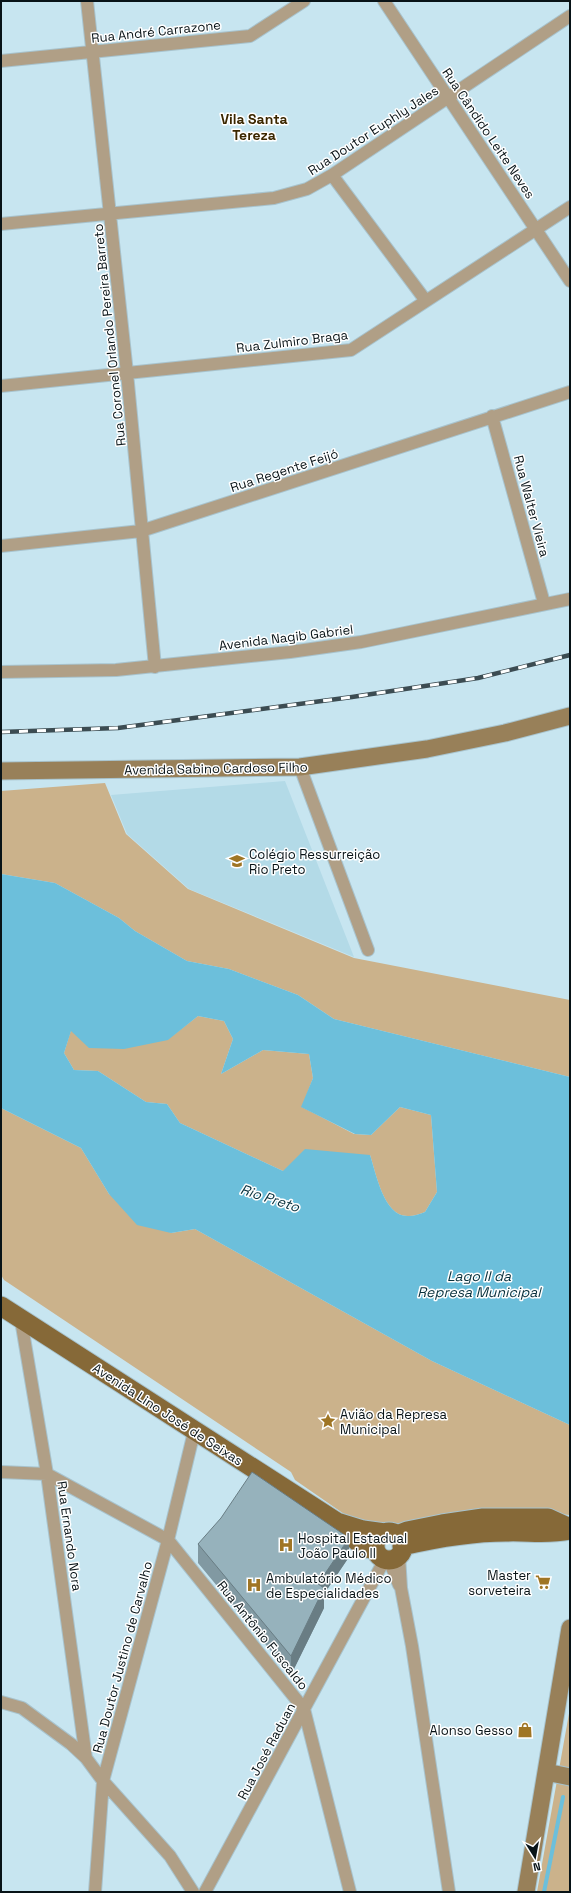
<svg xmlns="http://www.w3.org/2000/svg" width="571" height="1893" font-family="'Space Grotesk',sans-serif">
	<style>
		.built { fill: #b3dae7 }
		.green { fill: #cbb28b }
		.water { fill: #6cbfdb; fill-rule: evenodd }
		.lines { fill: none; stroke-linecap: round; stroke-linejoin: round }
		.stream { stroke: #6cbfdb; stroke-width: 4 }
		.street-casing { stroke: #a8c3cd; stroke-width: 14 }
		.secondary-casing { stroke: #a8c3cd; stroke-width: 19 }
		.primary-casing { stroke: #a8c3cd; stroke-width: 21 }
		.street { stroke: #b09f86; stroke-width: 12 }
		.secondary { stroke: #988059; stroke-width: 17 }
		.primary { stroke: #866938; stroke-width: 19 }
		.rail-casing { stroke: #3c4c52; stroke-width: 4.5 }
		.rail { stroke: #fff; stroke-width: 3; stroke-dasharray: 9; stroke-linecap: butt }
		.wall { fill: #8199a2 }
		.shaded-wall { fill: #697d84 }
		.building { fill: #96b2bc; stroke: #697d84 }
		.labels { text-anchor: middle; stroke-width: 3; stroke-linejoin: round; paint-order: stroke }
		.street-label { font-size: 13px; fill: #081317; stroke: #fff }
		.poi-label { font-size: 13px; fill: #081317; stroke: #fff; text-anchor: start }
		.neighbourhood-label { font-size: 14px; font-weight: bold; fill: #3b2700; stroke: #fff }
		.water-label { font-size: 14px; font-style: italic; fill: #07303c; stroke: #fff }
	</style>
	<rect width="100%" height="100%" fill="#c7e5f0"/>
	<path class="built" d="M 285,781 L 354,957 L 189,889 L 127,834 L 111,795 Z"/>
	<path class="green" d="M 105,783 L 126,834 L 188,889 L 354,958 L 570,1000 L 570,1077 L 334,1019 L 298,995 L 229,969 L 187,961 L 135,931 L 119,918 L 55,883 L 1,874 L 1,791 Z
		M 198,1016 L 224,1021 L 233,1039 L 221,1074 L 263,1050 L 309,1054 L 313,1078 L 302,1107 L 354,1134 L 371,1135 L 400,1107 L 431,1115 L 437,1192 L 425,1212 C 420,1214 414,1216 409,1216 C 384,1218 376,1173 370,1155 L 283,1171 L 180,1123 L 167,1104 L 146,1102 L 98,1071 L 74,1070 L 64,1053 L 71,1030 L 167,1040 Z
		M 1,1108 L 81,1148 L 109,1194 L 171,1233 L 195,1229 L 432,1361 L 570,1425 L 570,1515 L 541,1513 L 395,1527 L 365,1525 L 347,1516 L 295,1480 L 291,1472 L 4,1280 L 1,1275 Z
		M 570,1708 L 570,1892 L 537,1892 Z"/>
	<path class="water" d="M 1,874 L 55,883 L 119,918 L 135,931 L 187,961 L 229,969 L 298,995 L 334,1019 L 570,1077 L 570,1425 L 432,1361 L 195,1229 L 171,1233 L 137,1225 L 109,1194 L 81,1148 L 1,1108 ZM 198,1016 L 224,1021 L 233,1039 L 221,1074 L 263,1050 L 309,1054 L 313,1078 L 301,1107 L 355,1134 L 371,1135 L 400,1107 L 431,1115 L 437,1192 L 425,1212 C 420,1214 414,1216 409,1216 C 384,1218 376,1173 370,1155 L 305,1149 L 283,1171 L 180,1123 L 167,1104 L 146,1102 L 98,1071 L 74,1070 L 64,1053 L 71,1031 L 89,1048 L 124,1049 L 168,1040 Z"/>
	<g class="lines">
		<path class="stream" d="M 544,1892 L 563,1797"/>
		<g class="street-casing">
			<path id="street" d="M 87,1 L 127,373 L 155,667
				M 384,1 L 570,281
				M 1,61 L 250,36 L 304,1
				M 332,175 L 426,301
				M 1,224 L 274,198 L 307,189 L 332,175 L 570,16
				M 1,386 L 351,350 L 570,207
				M 492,416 L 544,603
				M 1,546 L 141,531 L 570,392
				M 1,672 L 116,670 L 290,652 L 361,642 L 570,599
				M 300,767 L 368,950
				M 21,1320 L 47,1474 L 86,1758
				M 1,1472 L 47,1474 L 168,1540 L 304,1709 L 350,1892
				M 399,1555 L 401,1588 L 412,1646 L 449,1892
				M 389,1560 L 399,1585
				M 1,1702 L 22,1708 L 71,1744 L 86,1758 L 103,1781 L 170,1856 L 193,1892
				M 95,1892 L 103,1781 L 168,1540 L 194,1432
				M 205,1892 L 385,1559"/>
		</g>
		<g class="secondary-casing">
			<path id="secondary" d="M 1,771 L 300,767 L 427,749 L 505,733 L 570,716
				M 546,1772 L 570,1777
				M 526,1892 L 570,1628"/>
		</g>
		<g class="primary-casing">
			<path id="primary" d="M 1,1306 L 337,1522 L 363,1530 L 385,1533
				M 339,1525 L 363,1547 L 375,1550
				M375 1546a14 14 0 1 1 28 0a14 14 0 1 1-28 0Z
				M 397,1535 L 407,1531 L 442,1524 L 483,1518 L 548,1518 L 570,1528
				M 402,1546 C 437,1538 471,1532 506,1532 C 528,1531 548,1535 570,1530"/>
		</g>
		<use href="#street" class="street"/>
		<use href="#secondary" class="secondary"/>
		<use href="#primary" class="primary"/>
		<g class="rail-casing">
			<path id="rail" d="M 1,732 L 118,728 L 352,697 L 478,678 L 570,655"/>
		</g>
		<use href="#rail" class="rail"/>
	</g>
	<path class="wall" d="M 198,1544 L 349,1557 L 324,1594 L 324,1608 L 291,1675 L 198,1563 Z"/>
	<path class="shaded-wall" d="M 349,1538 L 349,1557 L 324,1594 L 324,1608 L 291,1675 L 291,1656 L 318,1584 Z"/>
	<path class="building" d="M 252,1472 L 349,1538 L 318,1584 L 324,1588 L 291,1656 L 198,1544 L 221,1518 Z"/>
	<defs>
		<g id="school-bare" transform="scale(1.2)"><path d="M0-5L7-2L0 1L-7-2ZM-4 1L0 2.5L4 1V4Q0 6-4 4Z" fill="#9f7524" stroke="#fff" stroke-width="2.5" paint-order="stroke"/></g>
		<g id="sight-bare" transform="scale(1.2)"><path d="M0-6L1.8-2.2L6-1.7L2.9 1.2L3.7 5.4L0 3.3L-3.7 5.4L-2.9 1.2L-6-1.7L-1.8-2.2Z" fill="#9f7524" stroke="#fff" stroke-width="2.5" paint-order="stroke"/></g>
		<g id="hospital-bare" transform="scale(1.2)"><path d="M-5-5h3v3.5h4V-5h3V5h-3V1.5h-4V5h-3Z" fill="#9f7524" stroke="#fff" stroke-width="2.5" paint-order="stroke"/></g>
		<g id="supermarket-bare" transform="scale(1.2)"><path d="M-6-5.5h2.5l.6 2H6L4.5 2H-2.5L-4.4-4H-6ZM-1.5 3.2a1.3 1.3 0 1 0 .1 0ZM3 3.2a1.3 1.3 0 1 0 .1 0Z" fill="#9f7524" stroke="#fff" stroke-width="2.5" paint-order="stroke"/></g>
		<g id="shop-bare" transform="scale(1.2)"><path d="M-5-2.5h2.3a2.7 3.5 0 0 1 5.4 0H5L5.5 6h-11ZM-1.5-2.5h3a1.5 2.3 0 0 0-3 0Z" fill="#9f7524" stroke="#fff" stroke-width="2.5" paint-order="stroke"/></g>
	</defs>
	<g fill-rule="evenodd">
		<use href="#school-bare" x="237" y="861"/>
		<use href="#sight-bare" x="328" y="1421"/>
		<use href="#hospital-bare" x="286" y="1545"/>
		<use href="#supermarket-bare" x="543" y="1582"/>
		<use href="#hospital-bare" x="254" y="1585"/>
		<use href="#shop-bare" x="525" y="1730"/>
	</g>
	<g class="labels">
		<g class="street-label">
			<text transform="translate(156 31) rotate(-6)" y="5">Rua André Carrazone</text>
			<text transform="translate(373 130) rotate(-33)" y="5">Rua Doutor Euphly Jales</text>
			<text transform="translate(489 133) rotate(56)" y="5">Rua Cândido Leite Neves</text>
			<text transform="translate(109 335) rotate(-96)" y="5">Rua Coronel Orlando Pereira Barreto</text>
			<text transform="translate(292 341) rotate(-7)" y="5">Rua Zulmiro Braga</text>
			<text transform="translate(284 470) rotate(-18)" y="5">Rua Regente Feijó</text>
			<text transform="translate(532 506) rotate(75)" y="5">Rua Walter Vieira</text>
			<text transform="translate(286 637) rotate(-7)" y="5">Avenida Nagib Gabriel</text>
			<text transform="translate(216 768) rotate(-1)" y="5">Avenida Sabino Cardoso Filho</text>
			<text transform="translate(168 1414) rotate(33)" y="5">Avenida Lino José de Seixas</text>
			<text transform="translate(70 1536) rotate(82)" y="5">Rua Ernando Nora</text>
			<text transform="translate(263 1635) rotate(51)" y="5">Rua Antônio Fuscaldo</text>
			<text transform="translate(122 1657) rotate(-75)" y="5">Rua Doutor Justino de Carvalho</text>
			<text transform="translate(266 1751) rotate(-62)" y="5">Rua José Raduan</text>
		</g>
		<g class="poi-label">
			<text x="249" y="859">Colégio Ressurreição<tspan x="249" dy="15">Rio Preto</tspan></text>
			<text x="340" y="1419">Avião da Represa<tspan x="340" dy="15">Municipal</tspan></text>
			<text x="298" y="1543">Hospital Estadual<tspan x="298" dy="15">João Paulo II</tspan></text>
			<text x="531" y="1580" text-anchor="end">Master<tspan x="531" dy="15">sorveteira</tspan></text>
			<text x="266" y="1583">Ambulatório Médico<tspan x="266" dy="15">de Especialidades</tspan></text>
			<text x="513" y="1735" text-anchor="end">Alonso Gesso</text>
		</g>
		<g class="neighbourhood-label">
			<text x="254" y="124">Vila Santa<tspan x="254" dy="16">Tereza</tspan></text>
		</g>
		<g class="water-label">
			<text transform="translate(270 1198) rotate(18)" y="5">Rio Preto</text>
			<text x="479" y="1281">Lago II da<tspan x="479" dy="16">Represa Municipal</tspan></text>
		</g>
	</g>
	<rect width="571" height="1893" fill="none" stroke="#081317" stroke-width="4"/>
	<g transform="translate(535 1857) rotate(169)" stroke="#ffffff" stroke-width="3" paint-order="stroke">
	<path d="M0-3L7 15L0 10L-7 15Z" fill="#081317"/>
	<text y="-6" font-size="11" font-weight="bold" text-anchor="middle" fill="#081317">N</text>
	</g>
</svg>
